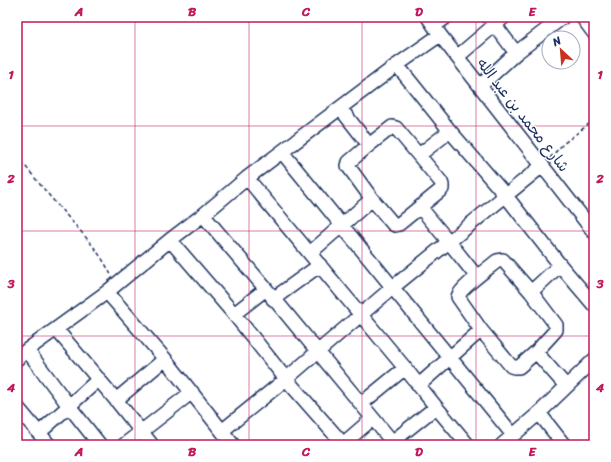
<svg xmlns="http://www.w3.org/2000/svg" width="611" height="462" font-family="Sriracha,'Playpen Sans Arabic',sans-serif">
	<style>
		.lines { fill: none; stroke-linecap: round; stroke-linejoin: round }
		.minor-casing { stroke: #1b2f5e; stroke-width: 16 }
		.path { stroke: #1b2f5e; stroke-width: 1.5; stroke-dasharray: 4 3; stroke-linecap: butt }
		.minor { stroke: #fff; stroke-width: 13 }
		.grid { fill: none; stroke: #c2185b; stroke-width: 1; stroke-opacity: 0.55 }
		.labels { text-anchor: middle; stroke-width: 3; stroke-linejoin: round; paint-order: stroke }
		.street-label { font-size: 15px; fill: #1b2f5e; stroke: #fff }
		.neatline { fill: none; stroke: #c2185b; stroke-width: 1.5 }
		.grid-label { font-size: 13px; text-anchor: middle; font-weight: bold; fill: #c2185b }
	</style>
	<rect width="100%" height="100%" fill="#fff"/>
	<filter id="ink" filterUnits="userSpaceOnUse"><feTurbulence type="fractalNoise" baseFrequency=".025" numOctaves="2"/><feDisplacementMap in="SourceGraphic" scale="8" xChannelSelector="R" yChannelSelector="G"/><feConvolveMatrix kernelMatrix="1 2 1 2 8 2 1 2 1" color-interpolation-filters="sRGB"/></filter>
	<g filter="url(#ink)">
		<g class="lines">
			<g class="minor-casing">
				<path id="minor" d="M 428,17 L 440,35 L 594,232
					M 489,17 L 516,53
					M 582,17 L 594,33
					M 434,26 L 446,17
					M 457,57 L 504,17
					M 397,65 L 450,131 L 506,196 L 560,265 L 594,305
					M 480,86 L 516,53 L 563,17
					M 340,108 L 369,145
					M 392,127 L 396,128 L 441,182 L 442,185 L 442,189 L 399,224 L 395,225 L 393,224 L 372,199 L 348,166 L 349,162 L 369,145 Z
					M 282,152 L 513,435
					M 419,155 L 450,131
					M 247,178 L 405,368 L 436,407
					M 420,207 L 449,242 L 477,277
					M 203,215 L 266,289 L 395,445
					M 170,240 L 234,314 L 286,379 L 344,445
					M 310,253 L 372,199
					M 501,260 L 503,260 L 531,292 L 556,325 L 556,330 L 536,352 L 519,367 L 514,367 L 511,366 L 481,330 L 458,297 C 460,288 489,268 497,261 Z
					M 107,292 L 165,359 L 233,445
					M 531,292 L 560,265
					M 273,299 L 320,265
					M 234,314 L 266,289
					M 56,329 L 116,400 L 152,445
					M 27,350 L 69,406 L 100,445
					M 536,352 L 566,386
					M 17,359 L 27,350 L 107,292 L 170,240 L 203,215 L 247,178 L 397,65 L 440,35
					M 419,385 L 481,330
					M 116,400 L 165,359
					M 361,404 L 405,368
					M 17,407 L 49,445
					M 539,413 L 564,445
					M 222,431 L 286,379 L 392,288 L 542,166
					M 39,433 L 99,379
					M 392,442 L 436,407 L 468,445
					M 343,444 L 372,419
					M 124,445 L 192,392
					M 502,445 L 539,413 L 594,360"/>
			</g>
			<path class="path" d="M 17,156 C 31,173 45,191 60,208 C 78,229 99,249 111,275
				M 550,158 L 563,144 L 594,120"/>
			<use href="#minor" class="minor"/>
		</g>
	</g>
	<path class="grid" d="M 135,17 L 135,445M 249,17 L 249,445M 362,17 L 362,445M 476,17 L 476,445M 17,126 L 594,126M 17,231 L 594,231M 17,336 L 594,336"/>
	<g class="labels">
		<g class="street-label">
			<text transform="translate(523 115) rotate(52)" y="5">شارع محمد بن عبد الله</text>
		</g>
	</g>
	<rect width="611" height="462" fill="none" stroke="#fff" stroke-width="44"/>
	<g transform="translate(561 50) rotate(334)"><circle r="19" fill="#ffffff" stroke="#a4acbf"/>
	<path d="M0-3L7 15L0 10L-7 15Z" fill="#c8321e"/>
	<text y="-6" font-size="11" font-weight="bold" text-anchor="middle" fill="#1b2f5e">N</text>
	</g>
	<rect x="22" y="22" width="567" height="418" class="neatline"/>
	<g class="grid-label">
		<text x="79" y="16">A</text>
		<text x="192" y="16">B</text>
		<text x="306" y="16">C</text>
		<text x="419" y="16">D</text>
		<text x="532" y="16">E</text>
		<text x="11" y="79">1</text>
		<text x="600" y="79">1</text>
		<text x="11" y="183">2</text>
		<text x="600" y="183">2</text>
		<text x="11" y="288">3</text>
		<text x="600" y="288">3</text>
		<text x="11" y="392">4</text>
		<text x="600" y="392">4</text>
		<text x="79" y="456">A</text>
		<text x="192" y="456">B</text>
		<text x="306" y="456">C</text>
		<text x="419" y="456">D</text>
		<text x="532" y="456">E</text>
	</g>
</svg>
